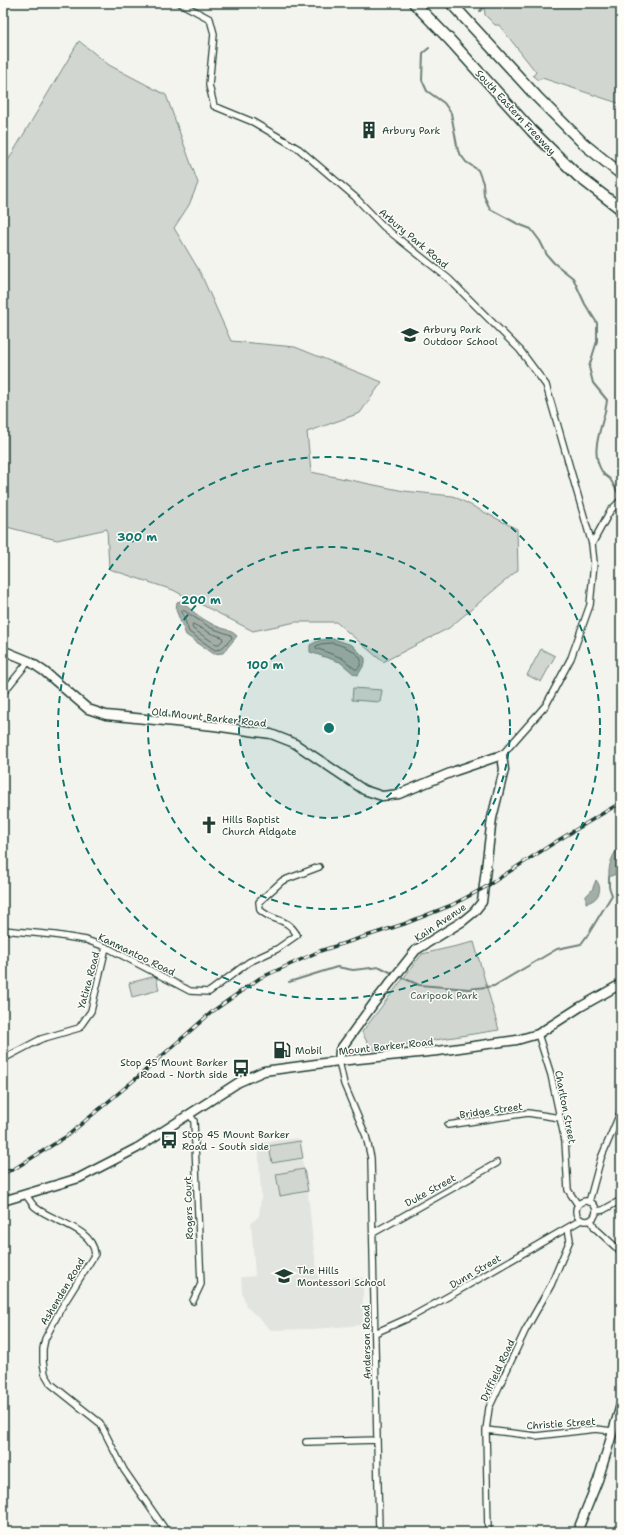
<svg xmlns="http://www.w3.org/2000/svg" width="624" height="1535" font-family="'Shantell Sans',sans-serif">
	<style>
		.built { fill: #e2e5df }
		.green { fill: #d1d6d1; stroke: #788a82 }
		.water { fill: #a3aea7; stroke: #6e8179 }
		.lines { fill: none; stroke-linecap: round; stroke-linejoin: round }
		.shore { stroke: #546a62; stroke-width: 1 }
		.stream { stroke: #6e8179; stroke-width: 2 }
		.street-casing { stroke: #1f3d34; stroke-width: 8 }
		.secondary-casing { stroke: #1f3d34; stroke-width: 11 }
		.highway-casing { stroke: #1f3d34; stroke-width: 13 }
		.street { stroke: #fdfcf7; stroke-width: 5.5 }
		.secondary { stroke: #fdfcf7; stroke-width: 8 }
		.highway { stroke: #fdfcf7; stroke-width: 10 }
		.rail-casing { stroke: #1f3d34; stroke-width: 3.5 }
		.rail { stroke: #fdfcf7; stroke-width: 2; stroke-dasharray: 6; stroke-linecap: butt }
		.ring { fill: none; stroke: #0f766e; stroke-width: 2; stroke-dasharray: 7 5 }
		.labels { text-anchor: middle; stroke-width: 3; stroke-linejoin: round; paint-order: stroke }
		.street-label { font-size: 10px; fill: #1f3d34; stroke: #fdfcf7 }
		.poi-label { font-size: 10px; fill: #1f3d34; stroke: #fdfcf7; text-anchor: start }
		.park-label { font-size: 10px; fill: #435c53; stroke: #fdfcf7 }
		.centre { fill: #0f766e; stroke: #fdfcf7; stroke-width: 2 }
		.ring-label { font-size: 12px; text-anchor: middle; font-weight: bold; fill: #0f766e; stroke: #fdfcf7; stroke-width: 3; stroke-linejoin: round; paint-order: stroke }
	</style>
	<rect width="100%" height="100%" fill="#f4f4ef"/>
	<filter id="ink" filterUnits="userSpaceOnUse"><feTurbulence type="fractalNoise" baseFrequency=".025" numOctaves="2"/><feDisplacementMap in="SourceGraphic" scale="8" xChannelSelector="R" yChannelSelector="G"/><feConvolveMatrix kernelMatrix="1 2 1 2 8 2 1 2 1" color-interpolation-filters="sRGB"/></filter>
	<g filter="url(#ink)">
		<path class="built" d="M 298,1138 L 308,1191 L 313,1243 L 318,1276 L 324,1282 L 363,1277 L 363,1325 L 315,1329 L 271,1330 L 246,1306 L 242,1293 L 241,1277 L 255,1276 L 251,1223 L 259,1216 L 261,1197 L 258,1143 Z"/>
		<path class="green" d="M 481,3 L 621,3 L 621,104 L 542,78 L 538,80 L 533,76 L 536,72 L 499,25 L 495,25 L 485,15 L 484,6 Z
			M 79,41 L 109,65 L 166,95 L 198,183 L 189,205 L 174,228 L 200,272 L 231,341 L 295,347 L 382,382 L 360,413 L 307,432 L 311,472 L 404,491 L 453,496 L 517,529 L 518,570 L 449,628 L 383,662 L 336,622 L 296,622 L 253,631 L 173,590 L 109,569 L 107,529 L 57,540 L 3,526 L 3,169 Z
			M 541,649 L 555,656 L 541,682 L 527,675 Z
			M 353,688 L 382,690 L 380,702 L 352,700 Z
			M 474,942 L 499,1030 L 371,1050 L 362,1032 L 422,954 Z
			M 156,976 L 159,990 L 132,997 L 129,983 Z
			M 300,1141 L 303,1158 L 272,1163 L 269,1146 Z
			M 304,1169 L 308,1191 L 280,1196 L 276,1174 Z"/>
		<path class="water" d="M 181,601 C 191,610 200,618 212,624 C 221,629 230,629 237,636 L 223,653 L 214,654 L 186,635 L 176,610 L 177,602 Z
			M 334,639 L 352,645 L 365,658 L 365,663 L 358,675 L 354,674 L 340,662 L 310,652 L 310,645 L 320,640 Z
			M 621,844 L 621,869 L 618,873 L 609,877 C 608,864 613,854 621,844 Z
			M 596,880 C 604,889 598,901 586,903 L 586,896 L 592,890 Z"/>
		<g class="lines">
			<path class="shore" d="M 183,610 L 211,628 L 231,635 L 232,638 L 221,649 L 215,650 L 189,632 L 182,612 Z
				M 193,624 L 210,633 L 222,637 L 223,640 L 219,644 L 216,644 L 193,629 L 192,626 Z
				M 333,643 C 341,645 358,651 361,660 C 362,663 359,667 358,669 L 355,669 L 342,658 L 316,648 L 316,646 L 321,644 Z"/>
			<path class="stream" d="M 480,11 L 487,3
				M 429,48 L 423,53 L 422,80 L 427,91 L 444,103 L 451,113 L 458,151 L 466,162 L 478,170 L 483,183 L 484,196 L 490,209 L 518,224 L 531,229 L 540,241 L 547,255 L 554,263 L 573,278 L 585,304 L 597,323 L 597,341 L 589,367 L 593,383 L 607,400 C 605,424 587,450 603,473 C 605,476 608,477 610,479 C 614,485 617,492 621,498
				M 401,977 L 419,985 L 469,989 L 494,986 L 557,949 L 581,944 L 589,933 L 612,895 L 609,887 L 609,877
				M 289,982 L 337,967 L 353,970 L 380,967 L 392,973"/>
			<g class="street-casing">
				<path id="street" d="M 180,3 L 210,19 L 214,34 L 209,85 L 214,106 L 253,122 L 299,149 L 355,197 L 384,227 L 449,279 L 520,350 L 546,385 L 592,544
					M 3,693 L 29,661
					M 502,755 L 546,705 L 571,658 L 590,605 L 594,563 L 592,544 L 610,511 L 621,500
					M 3,930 L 55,935 L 86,940 L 106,947 L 190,991 L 209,992 L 249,962 L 277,949 L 297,935 C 286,916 274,923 260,910 L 259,902 L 282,881 L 319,867
					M 538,1034 L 551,1075 L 565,1141 L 568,1190 L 578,1205
					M 3,1059 L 41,1039 L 79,1028 L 91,1011 L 106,947
					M 339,1061 L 344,1084 L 366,1136 L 371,1158 L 379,1532
					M 190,1115 L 194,1121 L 201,1284 L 193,1301
					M 448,1125 L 528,1113 L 560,1118
					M 26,1195 C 29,1199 32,1204 35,1207 C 53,1222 92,1227 95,1254 L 60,1310 L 45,1339 L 43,1349 L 43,1362 L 45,1374 L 51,1384 L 100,1423 L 124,1470 L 167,1532
					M576 1211a10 10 0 1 1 20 0a10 10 0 1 1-20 0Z
					M 589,1202 L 601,1158 L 621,1111
					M 596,1211 L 603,1210 L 621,1200
					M 591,1220 L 595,1228 L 621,1252
					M 373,1233 L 497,1163
					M 375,1333 L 413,1316 L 449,1296 L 581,1220
					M 486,1430 L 536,1436 L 596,1429 L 612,1431
					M 306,1442 L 377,1440
					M 488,1532 L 486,1430 L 489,1408 L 525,1331 L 551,1285 L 570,1240 L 568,1228"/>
			</g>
			<g class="secondary-casing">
				<path id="secondary" d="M 3,652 L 7,652 L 29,661 L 45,672 L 88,709 L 106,715 L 214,726 L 271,734 L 294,743 L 364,790 L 382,796 L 399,794 L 455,771 L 502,755 L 504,770 L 492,818 L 482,902 L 474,912 L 463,921 L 416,950 L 374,1003 L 340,1050 L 339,1061
					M 3,1201 L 79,1178 L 137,1148 L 239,1082 L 264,1071 L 339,1061 L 438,1051 L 517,1040 L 538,1034 L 580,1007 L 621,984
					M 577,1532 L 598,1480 L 621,1405"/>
			</g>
			<g class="highway-casing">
				<path id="highway" d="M 414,3 L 449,39 L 532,131 L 578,176 L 621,209
					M 451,3 L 537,97 L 584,144 L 621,174"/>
			</g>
			<use href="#street" class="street"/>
			<use href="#secondary" class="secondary"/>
			<use href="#highway" class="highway"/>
			<g class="rail-casing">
				<path id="rail" d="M 3,1173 L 14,1169 L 67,1136 L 139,1076 L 213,1011 L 260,978 L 320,951 L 404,924 L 452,905 L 484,888 L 557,841 L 615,806 L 621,804"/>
			</g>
			<use href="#rail" class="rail"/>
		</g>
	</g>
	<circle cx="329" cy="728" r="90" fill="#0f766e" fill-opacity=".12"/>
	<g class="ring">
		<circle cx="329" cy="728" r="90"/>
		<circle cx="329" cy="728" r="181"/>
		<circle cx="329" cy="728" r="271"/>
	</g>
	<defs>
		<g id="building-bare" transform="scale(1.38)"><path d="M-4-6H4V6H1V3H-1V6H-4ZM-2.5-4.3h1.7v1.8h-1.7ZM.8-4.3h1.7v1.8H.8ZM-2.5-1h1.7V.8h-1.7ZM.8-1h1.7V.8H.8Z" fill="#1f3d34" stroke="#fdfcf7" stroke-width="2.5" paint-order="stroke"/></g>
		<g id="school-bare" transform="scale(1.38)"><path d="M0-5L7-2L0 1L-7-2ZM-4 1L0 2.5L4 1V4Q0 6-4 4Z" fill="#1f3d34" stroke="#fdfcf7" stroke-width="2.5" paint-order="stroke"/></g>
		<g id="church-bare" transform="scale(1.38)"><path d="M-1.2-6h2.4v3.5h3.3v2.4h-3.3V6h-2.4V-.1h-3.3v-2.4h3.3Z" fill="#1f3d34" stroke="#fdfcf7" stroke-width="2.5" paint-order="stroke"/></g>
		<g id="fuel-bare" transform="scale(1.38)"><path d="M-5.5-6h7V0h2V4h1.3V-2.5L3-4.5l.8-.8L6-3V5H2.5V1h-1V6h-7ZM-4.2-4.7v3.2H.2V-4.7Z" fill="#1f3d34" stroke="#fdfcf7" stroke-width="2.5" paint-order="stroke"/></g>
		<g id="bus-bare" transform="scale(1.38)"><path d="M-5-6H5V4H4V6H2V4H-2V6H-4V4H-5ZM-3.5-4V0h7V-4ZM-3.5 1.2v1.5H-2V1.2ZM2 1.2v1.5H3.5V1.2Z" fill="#1f3d34" stroke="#fdfcf7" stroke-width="2.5" paint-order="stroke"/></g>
	</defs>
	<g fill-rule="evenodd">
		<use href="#building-bare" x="369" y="130"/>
		<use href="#school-bare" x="410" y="335"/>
		<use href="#church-bare" x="209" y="825"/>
		<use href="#fuel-bare" x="282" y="1050"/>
		<use href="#bus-bare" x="241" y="1068"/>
		<use href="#bus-bare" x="169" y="1140"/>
		<use href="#school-bare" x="284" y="1276"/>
	</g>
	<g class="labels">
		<g class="street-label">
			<text transform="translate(516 112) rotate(47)" y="4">South Eastern Freeway</text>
			<text transform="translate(414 238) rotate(40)" y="4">Arbury Park Road</text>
			<text transform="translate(209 717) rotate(6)" y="4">Old Mount Barker Road</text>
			<text transform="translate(440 922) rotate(-34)" y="4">Kain Avenue</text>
			<text transform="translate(137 954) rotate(26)" y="4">Kanmantoo Road</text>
			<text transform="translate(88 980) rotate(-75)" y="4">Yatina Road</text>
			<text transform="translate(386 1046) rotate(-6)" y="4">Mount Barker Road</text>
			<text transform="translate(566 1107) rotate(79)" y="4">Charlton Street</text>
			<text transform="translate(491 1110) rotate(-8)" y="4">Bridge Street</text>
			<text transform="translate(430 1190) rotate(-29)" y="4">Duke Street</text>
			<text transform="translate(188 1208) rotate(-92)" y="4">Rogers Court</text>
			<text transform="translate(475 1271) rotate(-30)" y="4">Dunn Street</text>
			<text transform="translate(62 1291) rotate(-59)" y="4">Ashenden Road</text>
			<text transform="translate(366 1342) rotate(-91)" y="4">Anderson Road</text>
			<text transform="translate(497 1370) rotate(-65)" y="4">Driffield Road</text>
			<text transform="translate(561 1423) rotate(-4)" y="4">Christie Street</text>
		</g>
		<g class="poi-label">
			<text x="382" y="134">Arbury Park</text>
			<text x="423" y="333">Arbury Park<tspan x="423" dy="12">Outdoor School</tspan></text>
			<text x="222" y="823">Hills Baptist<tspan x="222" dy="12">Church Aldgate</tspan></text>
			<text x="295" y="1054">Mobil</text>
			<text x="228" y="1066" text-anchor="end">Stop 45 Mount Barker<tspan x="228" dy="12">Road - North side</tspan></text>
			<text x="182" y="1138">Stop 45 Mount Barker<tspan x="182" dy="12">Road - South side</tspan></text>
			<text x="297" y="1274">The Hills<tspan x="297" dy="12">Montessori School</tspan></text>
		</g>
		<g class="park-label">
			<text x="444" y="999">Caripook Park</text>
		</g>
	</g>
	<circle cx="329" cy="728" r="6" class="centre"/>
	<g class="ring-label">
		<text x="137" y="541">300 m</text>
		<text x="201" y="604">200 m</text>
		<text x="265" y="669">100 m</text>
	</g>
	<rect width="624" height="1535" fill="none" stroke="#fdfcf7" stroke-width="16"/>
	<rect x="8" y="8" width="608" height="1519" fill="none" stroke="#1f3d34" stroke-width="1.5" filter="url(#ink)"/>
</svg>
